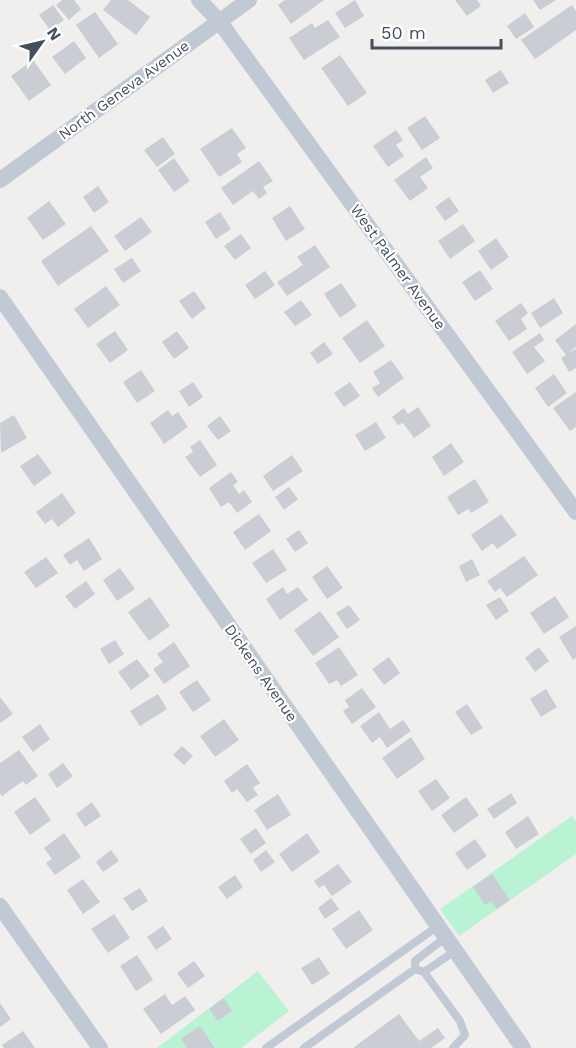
<svg xmlns="http://www.w3.org/2000/svg" width="576" height="1048" font-family="'Work Sans',sans-serif">
	<style>
		.green { fill: #b9f3d4 }
		.building { fill: #cacdd4 }
		.lines { fill: none; stroke-linecap: round; stroke-linejoin: round }
		.service { stroke: #c1c9d5; stroke-width: 8 }
		.minor { stroke: #c1c9d5; stroke-width: 16 }
		.labels { text-anchor: middle; stroke-width: 4.5; stroke-linejoin: round; paint-order: stroke }
		.street-label { font-size: 15px; fill: #45505e; stroke: #fff }
	</style>
	<rect width="100%" height="100%" fill="#f1eeee"/>
	<path class="green" d="M 572,816 L 576,822 L 576,854 L 459,936 L 440,909 Z
		M 258,971 L 289,1011 L 241,1048 L 157,1048 Z"/>
	<path class="building" d="M 62,0 L 74,0 L 81,9 L 69,20 L 56,5 Z
		M 111,0 L 128,0 L 150,17 L 136,35 L 103,10 Z
		M 285,0 L 324,0 L 291,24 L 278,5 Z
		M 355,0 L 364,16 L 345,28 L 335,13 Z
		M 455,0 L 477,0 L 481,6 L 467,16 Z
		M 533,0 L 556,0 L 540,10 Z
		M 53,5 L 64,20 L 50,30 L 39,15 Z
		M 572,5 L 576,11 L 576,30 L 535,59 L 521,40 Z
		M 95,12 L 118,44 L 99,58 L 76,25 Z
		M 525,13 L 534,27 L 516,39 L 507,26 Z
		M 328,20 L 340,37 L 304,60 L 289,38 L 312,23 L 315,28 Z
		M 74,41 L 86,58 L 65,74 L 52,57 Z
		M 340,55 L 367,93 L 348,106 L 321,68 Z
		M 33,60 L 51,85 L 29,101 L 11,76 Z
		M 501,70 L 509,83 L 493,93 L 485,80 Z
		M 425,116 L 440,138 L 422,150 L 407,128 Z
		M 232,128 L 246,148 L 237,154 L 242,162 L 219,177 L 200,149 Z
		M 396,130 L 403,140 L 396,145 L 404,156 L 388,167 L 373,146 Z
		M 163,137 L 175,154 L 157,167 L 144,150 Z
		M 426,157 L 433,168 L 420,177 L 428,188 L 410,201 L 394,180 Z
		M 174,158 L 190,181 L 174,192 L 158,170 Z
		M 259,161 L 273,181 L 263,187 L 267,193 L 259,199 L 253,191 L 233,205 L 221,188 Z
		M 98,186 L 109,202 L 94,213 L 83,197 Z
		M 449,197 L 459,211 L 445,221 L 435,207 Z
		M 49,201 L 66,224 L 43,240 L 27,218 Z
		M 290,206 L 305,229 L 286,241 L 272,218 Z
		M 220,212 L 231,229 L 216,239 L 205,222 Z
		M 141,217 L 152,232 L 125,251 L 114,236 Z
		M 463,224 L 475,241 L 450,259 L 438,241 Z
		M 91,226 L 109,251 L 58,286 L 41,261 Z
		M 241,234 L 251,248 L 235,260 L 224,246 Z
		M 496,238 L 509,257 L 491,270 L 478,251 Z
		M 315,245 L 330,267 L 287,296 L 277,282 L 303,265 L 297,257 Z
		M 132,258 L 141,271 L 123,283 L 114,269 Z
		M 480,270 L 493,289 L 475,301 L 462,282 Z
		M 265,271 L 275,285 L 255,299 L 245,285 Z
		M 341,283 L 357,306 L 340,318 L 324,294 Z
		M 106,286 L 120,305 L 88,328 L 74,309 Z
		M 194,291 L 206,308 L 192,319 L 179,301 Z
		M 554,298 L 563,313 L 540,328 L 531,313 Z
		M 301,300 L 312,315 L 295,326 L 284,312 Z
		M 521,303 L 528,313 L 521,319 L 527,329 L 509,341 L 495,321 Z
		M 367,320 L 385,346 L 360,363 L 342,338 Z
		M 576,324 L 576,347 L 568,353 L 576,349 L 576,368 L 569,372 L 561,358 L 566,355 L 555,340 Z
		M 115,331 L 128,350 L 110,363 L 96,344 Z
		M 177,331 L 189,348 L 174,359 L 162,342 Z
		M 540,333 L 544,340 L 534,347 L 545,361 L 527,374 L 512,352 Z
		M 324,342 L 333,354 L 318,364 L 310,353 Z
		M 391,360 L 404,378 L 378,397 L 372,388 L 380,383 L 373,372 Z
		M 141,370 L 155,391 L 137,403 L 123,382 Z
		M 554,374 L 567,393 L 548,407 L 535,388 Z
		M 193,382 L 203,397 L 189,407 L 179,391 Z
		M 350,382 L 360,396 L 344,407 L 334,393 Z
		M 576,392 L 576,427 L 570,431 L 553,408 Z
		M 418,407 L 431,426 L 414,438 L 403,423 L 398,425 L 392,417 L 404,408 L 408,414 Z
		M 168,410 L 172,416 L 178,412 L 188,427 L 164,444 L 150,423 Z
		M 14,415 L 27,438 L 1,453 L 0,423 Z
		M 220,416 L 231,431 L 218,440 L 207,426 Z
		M 376,422 L 386,438 L 365,451 L 355,435 Z
		M 200,440 L 217,465 L 200,477 L 185,457 L 193,452 L 190,447 Z
		M 451,443 L 464,462 L 444,476 L 432,457 Z
		M 38,454 L 52,473 L 34,486 L 20,466 Z
		M 292,455 L 303,471 L 273,491 L 263,476 Z
		M 231,472 L 238,482 L 233,485 L 239,494 L 244,490 L 252,502 L 237,513 L 229,502 L 221,507 L 209,488 Z
		M 475,479 L 489,502 L 471,513 L 469,509 L 458,515 L 447,497 Z
		M 289,487 L 298,499 L 284,510 L 275,497 Z
		M 62,493 L 76,513 L 58,527 L 52,519 L 45,524 L 36,512 Z
		M 259,514 L 271,531 L 245,550 L 233,532 Z
		M 501,514 L 517,535 L 497,549 L 493,543 L 482,551 L 471,535 Z
		M 299,530 L 308,543 L 295,552 L 286,539 Z
		M 89,538 L 102,559 L 84,571 L 77,560 L 70,565 L 63,555 Z
		M 273,549 L 287,570 L 266,583 L 252,563 Z
		M 524,556 L 538,575 L 507,597 L 500,588 L 495,592 L 487,581 Z
		M 46,557 L 58,573 L 36,588 L 24,572 Z
		M 472,559 L 480,575 L 466,582 L 459,566 Z
		M 327,566 L 343,588 L 327,599 L 312,577 Z
		M 120,568 L 135,589 L 117,601 L 103,580 Z
		M 86,581 L 95,594 L 75,609 L 65,596 Z
		M 283,587 L 287,594 L 298,587 L 308,600 L 280,620 L 266,599 Z
		M 555,596 L 569,617 L 544,634 L 530,613 Z
		M 150,597 L 170,626 L 149,641 L 128,612 Z
		M 500,597 L 509,611 L 496,620 L 486,605 Z
		M 349,605 L 360,620 L 347,629 L 336,613 Z
		M 320,611 L 339,637 L 313,656 L 294,630 Z
		M 576,626 L 576,658 L 573,660 L 559,637 Z
		M 115,640 L 124,654 L 109,664 L 100,649 Z
		M 174,642 L 190,666 L 164,684 L 153,669 L 163,662 L 157,654 Z
		M 339,647 L 358,675 L 341,686 L 337,680 L 329,684 L 315,663 Z
		M 539,647 L 549,661 L 535,672 L 525,658 Z
		M 389,657 L 400,673 L 384,685 L 372,669 Z
		M 137,659 L 150,676 L 131,690 L 118,672 Z
		M 197,680 L 211,700 L 193,712 L 179,692 Z
		M 362,688 L 376,707 L 352,724 L 343,711 L 349,707 L 345,700 Z
		M 546,689 L 557,707 L 541,717 L 530,699 Z
		M 158,694 L 167,709 L 140,726 L 130,711 Z
		M 0,697 L 13,714 L 0,723 Z
		M 467,704 L 483,728 L 471,735 L 455,712 Z
		M 379,712 L 390,729 L 403,720 L 411,731 L 387,748 L 380,737 L 372,743 L 360,726 Z
		M 224,719 L 239,740 L 215,757 L 200,736 Z
		M 40,724 L 50,739 L 33,752 L 22,737 Z
		M 411,737 L 425,759 L 397,779 L 382,758 Z
		M 182,746 L 193,756 L 184,765 L 173,755 Z
		M 19,750 L 38,776 L 26,785 L 23,781 L 2,796 L 0,793 L 0,763 Z
		M 63,763 L 73,776 L 57,788 L 48,774 Z
		M 247,764 L 260,783 L 253,788 L 258,795 L 247,802 L 237,789 L 232,793 L 224,781 Z
		M 436,779 L 450,798 L 432,811 L 418,791 Z
		M 511,793 L 517,803 L 494,819 L 487,809 Z
		M 278,794 L 291,815 L 267,830 L 254,810 Z
		M 35,797 L 51,820 L 30,835 L 14,812 Z
		M 466,797 L 479,815 L 454,833 L 441,815 Z
		M 92,802 L 101,816 L 85,827 L 76,814 Z
		M 528,816 L 539,834 L 516,849 L 505,832 Z
		M 256,828 L 266,843 L 251,854 L 240,839 Z
		M 64,833 L 81,857 L 55,875 L 46,863 L 52,859 L 44,848 Z
		M 307,833 L 320,852 L 292,872 L 279,854 Z
		M 475,839 L 487,856 L 467,870 L 455,853 Z
		M 111,850 L 119,861 L 103,872 L 96,862 Z
		M 266,850 L 275,862 L 261,872 L 253,860 Z
		M 338,864 L 352,882 L 332,896 L 324,885 L 319,888 L 314,881 Z
		M 492,874 L 510,900 L 497,909 L 491,901 L 485,905 L 473,887 Z
		M 235,875 L 243,887 L 227,899 L 218,887 Z
		M 83,879 L 100,902 L 83,914 L 67,890 Z
		M 140,888 L 148,901 L 132,911 L 123,898 Z
		M 331,898 L 339,909 L 325,919 L 318,908 Z
		M 359,910 L 373,930 L 346,949 L 332,929 Z
		M 114,914 L 130,938 L 108,953 L 91,929 Z
		M 163,926 L 172,939 L 156,950 L 147,937 Z
		M 137,955 L 153,980 L 136,991 L 120,966 Z
		M 319,957 L 330,974 L 312,985 L 301,968 Z
		M 194,961 L 205,976 L 188,988 L 177,973 Z
		M 165,994 L 172,1005 L 185,996 L 195,1010 L 161,1034 L 143,1009 Z
		M 224,998 L 232,1011 L 218,1021 L 209,1009 Z
		M 0,1003 L 11,1019 L 0,1027 Z
		M 399,1014 L 419,1041 L 438,1028 L 445,1038 L 431,1048 L 353,1048 Z
		M 200,1026 L 215,1048 L 187,1048 L 181,1039 Z
		M 23,1031 L 35,1048 L 4,1048 L 2,1045 Z"/>
	<g class="lines">
		<path class="service" d="M 446,937 L 415,961 L 415,969 L 424,972 L 455,951
			M 424,972 L 460,1021 L 465,1035 L 453,1048
			M 266,1048 L 438,926
			M 304,1048 L 415,969"/>
		<path class="minor" d="M 199,0 L 219,21 L 576,512
			M 0,180 L 249,0
			M 0,297 L 523,1048
			M 0,906 L 100,1048"/>
	</g>
	<g class="labels">
		<g class="street-label">
			<text transform="translate(124 90) rotate(-36)" y="5">North Geneva Avenue</text>
			<text transform="translate(398 267) rotate(54)" y="5">West Palmer Avenue</text>
			<text transform="translate(261 673) rotate(55)" y="5">Dickens Avenue</text>
		</g>
	</g>
	<g transform="translate(42 42) rotate(56)" stroke="#ffffff" stroke-width="4.5" paint-order="stroke">
	<path d="M0-4.5L10 22L0 15L-10 22Z" fill="#45505e"/>
	<text y="-9" font-size="16" font-weight="bold" text-anchor="middle" fill="#45505e">N</text>
	</g>
	<path d="M372 39v9h129v-9" fill="none" stroke="#45505e" stroke-width="3"/>
	<text x="381" y="39" font-size="18" fill="#45505e" stroke="#ffffff" stroke-width="4.5" paint-order="stroke">50 m</text>
</svg>
